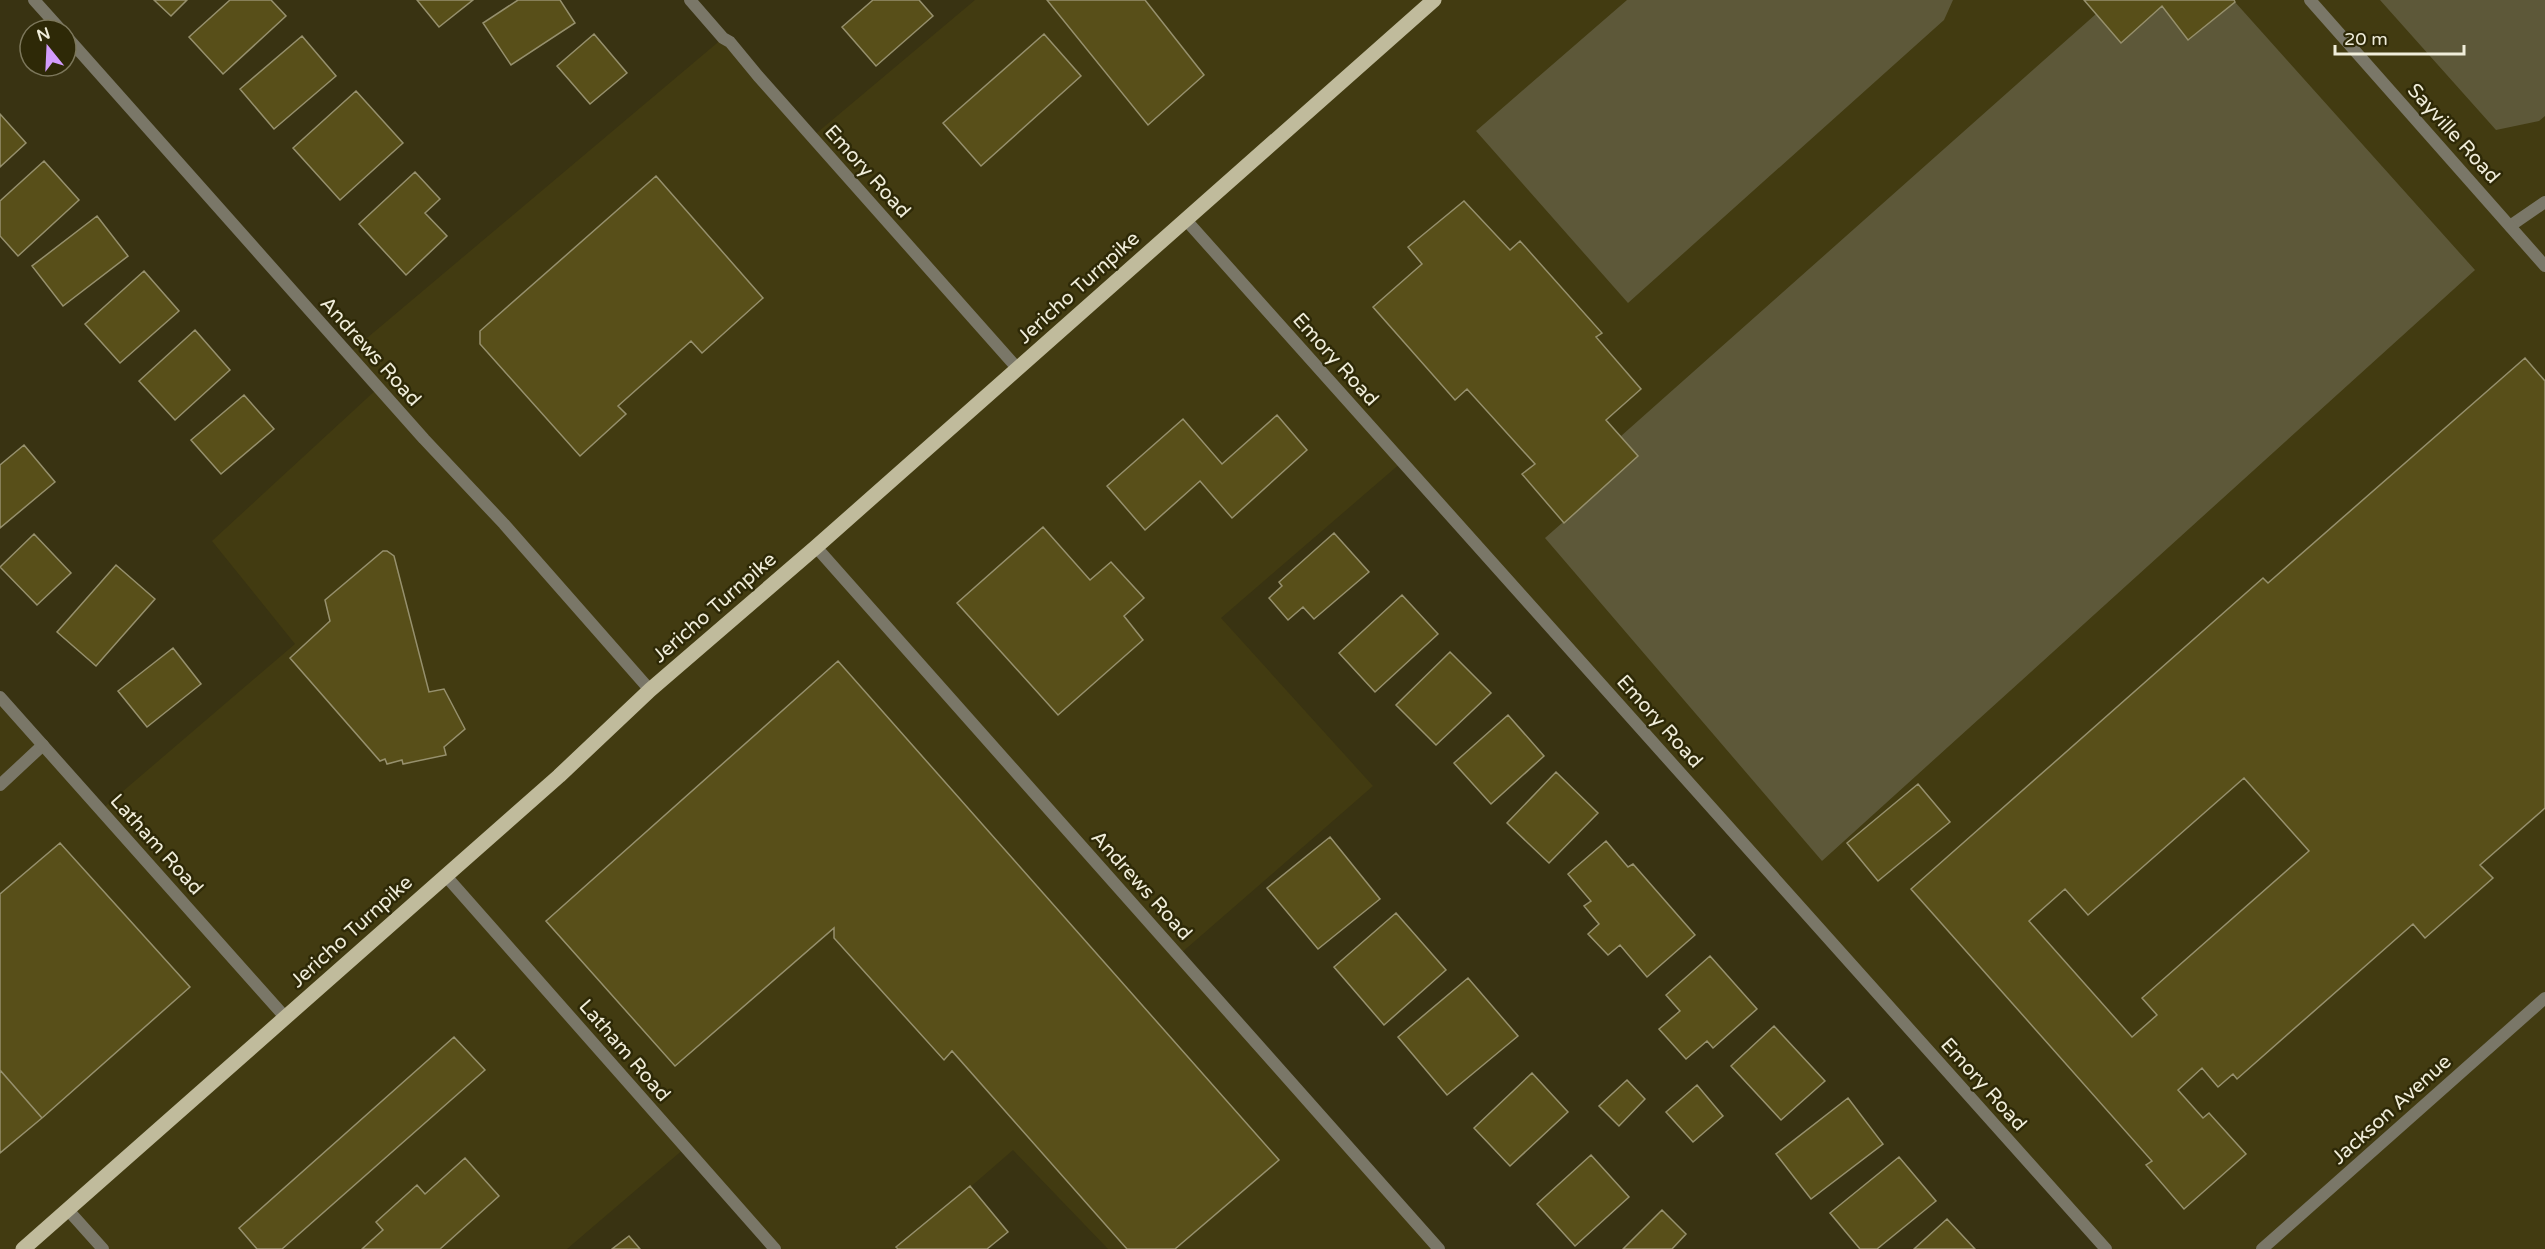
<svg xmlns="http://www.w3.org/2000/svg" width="2545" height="1249" font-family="'Varela Round',sans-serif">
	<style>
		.built { fill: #423b11 }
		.green { fill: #5d5839 }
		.building { fill: #584f19; stroke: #96906d; stroke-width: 1.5; fill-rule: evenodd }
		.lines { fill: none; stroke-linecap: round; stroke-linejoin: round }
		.service { stroke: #7a7768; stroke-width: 12 }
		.minor { stroke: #7a7768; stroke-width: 12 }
		.primary { stroke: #c0bb9c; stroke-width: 15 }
		.labels { text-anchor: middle; stroke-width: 5; stroke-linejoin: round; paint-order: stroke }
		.street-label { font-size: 20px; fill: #f0edda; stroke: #2e2907 }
	</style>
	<rect width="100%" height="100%" fill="#393312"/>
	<path class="built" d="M 975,0 L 2545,0 L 2545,1249 L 2106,1249 L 1402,462 L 1221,618 L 1373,786 L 1180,954 L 1440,1249 L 1108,1249 L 1013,1150 L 899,1249 L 774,1249 L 685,1148 L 567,1249 L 0,1249 L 0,697 L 101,810 L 295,644 L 212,541 L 378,388 L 348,354 L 723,38 L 812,137 Z"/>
	<path class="green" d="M 1627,0 L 1953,0 L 1944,20 L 1628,303 L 1476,131 Z
		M 2380,0 L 2545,0 L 2545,116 L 2539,121 L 2496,130 Z
		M 2235,2 L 2475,270 L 1822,861 L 1545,538 L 1638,456 L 1621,436 L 2096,14 L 2121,43 L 2162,6 L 2189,40 Z"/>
	<path class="building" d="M 154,0 L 187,0 L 171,16 Z
		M 230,0 L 271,0 L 286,16 L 223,74 L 189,37 Z
		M 417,0 L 473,0 L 439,27 Z
		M 518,0 L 560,0 L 575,23 L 511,65 L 483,23 Z
		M 873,0 L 919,0 L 933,16 L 876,66 L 842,27 Z
		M 1047,0 L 1145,0 L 1204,75 L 1148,125 Z
		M 2084,0 L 2234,0 L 2235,2 L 2188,40 L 2162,6 L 2121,43 Z
		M 594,34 L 627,73 L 590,104 L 557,66 Z
		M 1044,34 L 1081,76 L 981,166 L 943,123 Z
		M 302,36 L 336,76 L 274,129 L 240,89 Z
		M 356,91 L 403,143 L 340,200 L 293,148 Z
		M 0,114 L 26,143 L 0,167 Z
		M 44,161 L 79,200 L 18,256 L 0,236 L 0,201 Z
		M 415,172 L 440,199 L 425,213 L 447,236 L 406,275 L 359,224 Z
		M 656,176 L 763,298 L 702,353 L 691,341 L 618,406 L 626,414 L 580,456 L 480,344 L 480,331 Z
		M 1464,201 L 1510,250 L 1520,241 L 1602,333 L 1596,337 L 1641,389 L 1606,420 L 1638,456 L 1564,523 L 1522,474 L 1535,464 L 1467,389 L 1455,400 L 1373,307 L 1422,264 L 1408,247 Z
		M 97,216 L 128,256 L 63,306 L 32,266 Z
		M 144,271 L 179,311 L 120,363 L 85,324 Z
		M 195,330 L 230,370 L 175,420 L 139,381 Z
		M 2525,358 L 2545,381 L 2545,808 L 2480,865 L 2493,878 L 2425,938 L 2413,924 L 2237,1079 L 2233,1074 L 2218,1087 L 2202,1068 L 2178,1090 L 2203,1118 L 2209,1113 L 2246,1154 L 2184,1209 L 2146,1165 L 2152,1161 L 1911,889 L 2263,578 L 2268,583 ZM 2244,778 L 2309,851 L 2142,998 L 2157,1015 L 2132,1037 L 2029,921 L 2065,889 L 2088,915 Z
		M 244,395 L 274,429 L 221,474 L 191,440 Z
		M 1277,415 L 1307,450 L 1232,518 L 1200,481 L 1145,530 L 1107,486 L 1183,419 L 1222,464 Z
		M 24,445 L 55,482 L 0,528 L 0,465 Z
		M 1043,527 L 1090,580 L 1111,562 L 1144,598 L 1124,616 L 1143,640 L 1058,715 L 957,603 Z
		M 1334,533 L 1369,572 L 1314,619 L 1303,607 L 1288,620 L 1269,598 L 1282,586 L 1279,582 Z
		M 34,534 L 71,573 L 37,605 L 0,567 Z
		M 383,551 L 387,551 L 394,556 L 429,692 L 444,689 L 465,729 L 444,747 L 446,755 L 403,764 L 402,760 L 387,764 L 385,759 L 380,761 L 290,658 L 330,621 L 325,600 Z
		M 116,565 L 155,599 L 96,666 L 57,632 Z
		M 1402,595 L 1438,634 L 1375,692 L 1339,653 Z
		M 173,648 L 201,684 L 147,727 L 118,691 Z
		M 1450,652 L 1491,693 L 1436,745 L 1396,705 Z
		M 838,661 L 1279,1160 L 1175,1249 L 1127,1249 L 952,1051 L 944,1060 L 834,938 L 834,928 L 675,1066 L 546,921 Z
		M 1508,715 L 1544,756 L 1491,804 L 1454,763 Z
		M 1556,772 L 1598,813 L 1549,863 L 1507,823 Z
		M 1918,784 L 1950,822 L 1878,881 L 1847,843 Z
		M 1330,837 L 1380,899 L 1318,949 L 1267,888 Z
		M 1606,841 L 1628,867 L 1633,864 L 1695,935 L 1647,977 L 1620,945 L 1608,955 L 1588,934 L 1599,924 L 1584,906 L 1591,901 L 1568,874 Z
		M 60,843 L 190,987 L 42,1118 L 0,1070 L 0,894 Z
		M 1396,913 L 1446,970 L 1384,1025 L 1334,967 Z
		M 1710,956 L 1757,1009 L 1713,1048 L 1707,1041 L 1686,1059 L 1659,1029 L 1680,1011 L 1666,995 Z
		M 1468,978 L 1518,1036 L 1447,1095 L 1398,1037 Z
		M 1774,1026 L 1825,1081 L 1781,1120 L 1731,1066 Z
		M 454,1037 L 485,1070 L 282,1249 L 257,1249 L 239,1228 Z
		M 0,1070 L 42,1118 L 0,1153 Z
		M 1532,1073 L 1568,1112 L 1510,1166 L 1474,1128 Z
		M 1627,1080 L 1645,1099 L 1619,1126 L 1599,1106 Z
		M 1697,1085 L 1723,1116 L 1693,1142 L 1666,1112 Z
		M 1848,1098 L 1883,1144 L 1811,1199 L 1776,1154 Z
		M 1591,1155 L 1629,1197 L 1575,1246 L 1537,1204 Z
		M 1899,1157 L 1936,1201 L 1877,1249 L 1860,1249 L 1830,1213 Z
		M 465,1158 L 499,1196 L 440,1249 L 362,1249 L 383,1230 L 376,1222 L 417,1185 L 425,1194 Z
		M 970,1186 L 1008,1232 L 987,1249 L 898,1249 L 896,1247 Z
		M 1662,1210 L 1686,1234 L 1672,1249 L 1623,1249 Z
		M 1947,1219 L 1975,1249 L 1914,1249 Z
		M 629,1236 L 640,1249 L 612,1249 Z"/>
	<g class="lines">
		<path class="service" d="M 2510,226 L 2545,202
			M 0,785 L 43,745"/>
		<path class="minor" d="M 34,0 L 61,30
			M 690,0 L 723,38 L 730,42 L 758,76 L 1018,369
			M 2310,0 L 2545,266
			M 66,36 L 424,439 L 504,524 L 650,690
			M 1186,220 L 2106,1249
			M 816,547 L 1439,1249
			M 0,697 L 285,1017
			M 445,875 L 775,1249
			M 68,1210 L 103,1249
			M 2262,1249 L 2545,998"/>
		<path class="primary" d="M 23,1249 L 559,776 L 650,690 L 816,547 L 1434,0"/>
	</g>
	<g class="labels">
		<g class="street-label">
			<text transform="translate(2454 133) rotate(48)" y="7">Sayville Road</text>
			<text transform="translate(868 171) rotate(48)" y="7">Emory Road</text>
			<text transform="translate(1078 287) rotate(-42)" y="7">Jericho Turnpike</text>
			<text transform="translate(371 351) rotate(48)" y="7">Andrews Road</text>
			<text transform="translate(1336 359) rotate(48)" y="7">Emory Road</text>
			<text transform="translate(714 607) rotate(-41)" y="7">Jericho Turnpike</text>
			<text transform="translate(1660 721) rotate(48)" y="7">Emory Road</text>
			<text transform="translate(157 844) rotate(48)" y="7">Latham Road</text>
			<text transform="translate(1142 885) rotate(48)" y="7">Andrews Road</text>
			<text transform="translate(351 931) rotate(-42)" y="7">Jericho Turnpike</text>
			<text transform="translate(625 1050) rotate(49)" y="7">Latham Road</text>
			<text transform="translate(1984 1084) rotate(48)" y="7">Emory Road</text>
			<text transform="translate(2391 1109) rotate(-42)" y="7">Jackson Avenue</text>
		</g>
	</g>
	<g transform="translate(48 48) rotate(342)"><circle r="28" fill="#2e2907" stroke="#7c775b" stroke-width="1.5"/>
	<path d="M0-4.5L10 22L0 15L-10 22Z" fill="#d39cfd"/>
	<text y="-9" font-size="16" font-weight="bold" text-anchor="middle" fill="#f0edda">N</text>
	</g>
	<path d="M2335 45v9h129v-9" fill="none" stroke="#f0edda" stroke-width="3"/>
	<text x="2344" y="45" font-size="18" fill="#f0edda" stroke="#2e2907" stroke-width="4.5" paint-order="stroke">20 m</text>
</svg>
